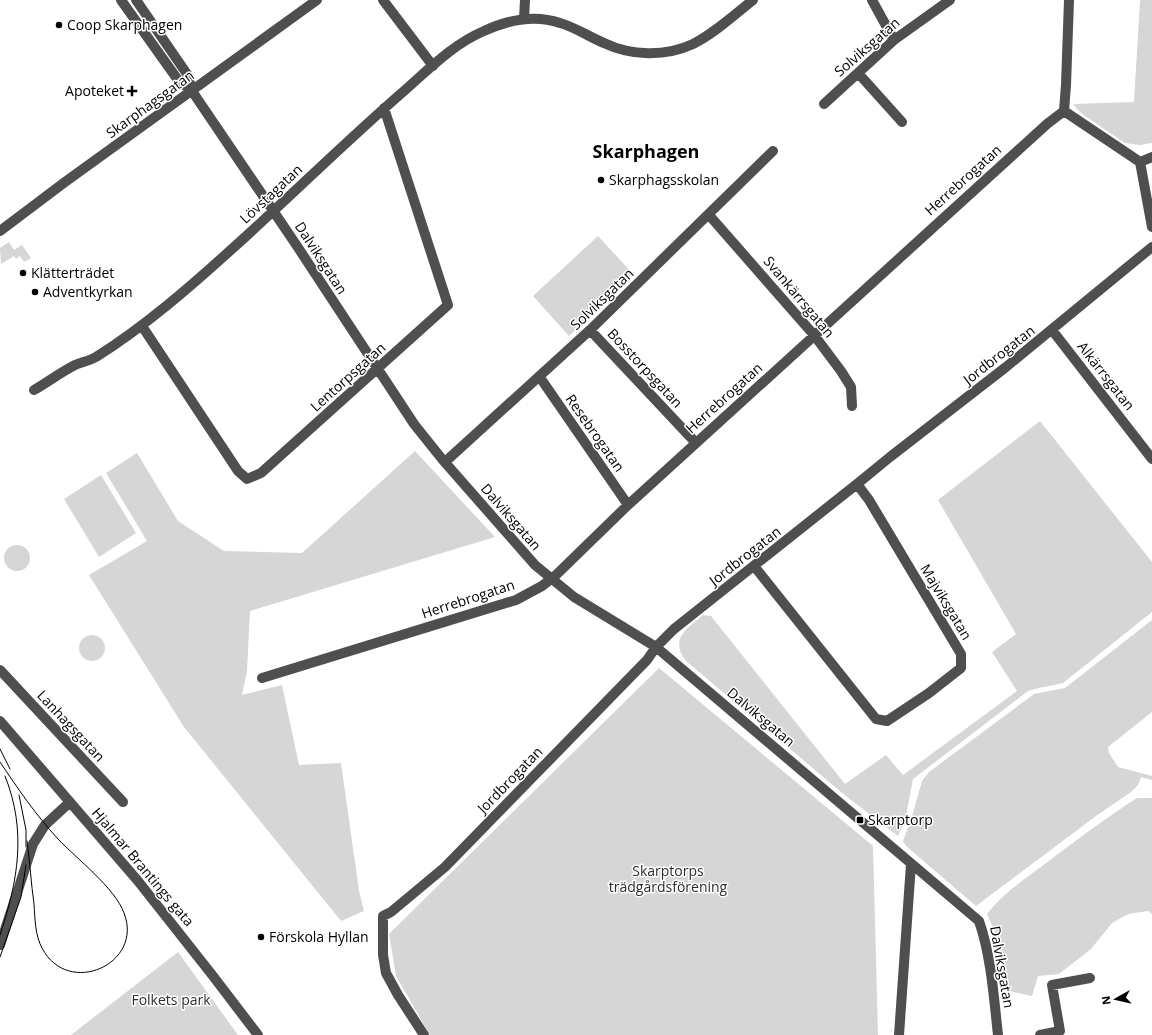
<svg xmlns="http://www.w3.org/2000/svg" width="1152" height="1035" font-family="'Open Sans',sans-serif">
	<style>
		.green { fill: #d6d6d6 }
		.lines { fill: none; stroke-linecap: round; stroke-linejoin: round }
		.minor { stroke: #4f4f4f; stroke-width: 10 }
		.tram { stroke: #000; stroke-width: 1 }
		.poi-dot { fill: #000; stroke: #fff; stroke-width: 1.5 }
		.labels { text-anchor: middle; stroke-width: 3; stroke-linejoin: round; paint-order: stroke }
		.poi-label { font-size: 14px; fill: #000; stroke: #fff; text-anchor: start }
		.street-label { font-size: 14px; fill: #000; stroke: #fff }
		.park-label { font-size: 14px; fill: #2d2d2d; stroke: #fff }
		.district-label { font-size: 18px; font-weight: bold; fill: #000; stroke: #fff }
	</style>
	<rect width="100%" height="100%" fill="#fff"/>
	<path class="green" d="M 1140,0 L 1152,0 L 1152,143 L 1140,145 L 1125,143 L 1085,116 L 1078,110 L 1073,104 L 1134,102 Z
		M 598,236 L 634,275 L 569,336 L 533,296 Z
		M 9,242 L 14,250 L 22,245 L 31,258 L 24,262 L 20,256 L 16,259 L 14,256 L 1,264 L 0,248 Z
		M 1040,421 L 1152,562 L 1152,612 L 1063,683 C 1051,686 1040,687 1028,691 L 913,779 L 905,821 L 898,836 L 847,797 L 686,661 C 669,638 687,629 703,615 L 711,616 L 845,784 L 886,755 L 903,775 L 1017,691 L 992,652 L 1016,634 L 938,500 Z
		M 415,451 L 495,537 L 250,611 L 247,671 L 242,695 L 282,685 L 299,765 L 341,763 L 359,891 L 364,911 L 341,921 L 184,727 L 89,575 L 147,541 L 106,473 L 137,453 L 178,521 L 224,551 L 302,553 Z
		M 101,475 L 136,533 L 99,557 L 64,499 Z
		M4 558a13 13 0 1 1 26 0a13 13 0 1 1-26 0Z
		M 1152,620 L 1152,712 L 1108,747 L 1109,753 L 1118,767 L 1152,776 L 1152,780 L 1141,777 L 1138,785 L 1131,792 L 1096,816 L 976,906 L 906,846 L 903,841 L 911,820 L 922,781 L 929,772 L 1034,694 L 1065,688 Z
		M79 648a13 13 0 1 1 26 0a13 13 0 1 1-26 0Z
		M 659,668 L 873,846 L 878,1035 L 430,1035 L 396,976 L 389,934 Z
		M 1137,798 L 1152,798 L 1152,914 L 1148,911 L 1128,914 L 1112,923 L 1091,949 L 1059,974 L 1038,976 L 1032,996 L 1013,992 L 1000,986 L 999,957 L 995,932 L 987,914 C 1004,892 1028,877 1050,860 C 1078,839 1107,817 1137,798 Z
		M 178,952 L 238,1035 L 71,1035 Z"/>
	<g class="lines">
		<path class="minor" d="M 121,0 L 178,80 L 192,91 L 297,246 L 414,424 L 442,459 L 535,565 L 574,597 L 656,647 L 979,921 C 991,955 994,999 998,1035
			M 136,0 L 187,74 L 192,91
			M 383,0 L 433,66
			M 872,0 L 894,40
			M 524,19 L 525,0
			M 858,73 L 902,122
			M 824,104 L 894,40 L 950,0
			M 1064,111 L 1140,162 L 1152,227
			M 1140,162 L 1152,157
			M 709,215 L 814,335 L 841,371 L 851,387 L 852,406
			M 0,231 L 65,182 L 317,0
			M 142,326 L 238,471 L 247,479 L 261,473 L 448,305 L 384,108
			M 590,330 L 696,443
			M 1052,330 L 1152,459
			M 539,376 L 628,505
			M 34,390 C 48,382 61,372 75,365 C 82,362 89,361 96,357 C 144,327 190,287 233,248 C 290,197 345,142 404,91 C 428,70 453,44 484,31 C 508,20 534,14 560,23 C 575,27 589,37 604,43 C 631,56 665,57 693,44 C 715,33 734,15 753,0
			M 445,462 L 590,330 L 773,151
			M 754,566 L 876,719 L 887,721 L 929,693 L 961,668 L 961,654 L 869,500 L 857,484
			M 0,670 L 123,802
			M 262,678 L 516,600 L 542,586 L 556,575 L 628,505 L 1047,124 L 1064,111 L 1066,85 L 1069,0
			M 0,721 L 138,881 L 213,976 L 258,1035
			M 0,945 L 33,844 L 45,825 L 70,802
			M 424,1035 L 398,995 L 386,973 L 383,955 L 383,916 L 391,912 L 445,867 L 647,660 L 656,647 L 674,629 L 857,484 L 890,457 L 1006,367 L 1152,247
			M 899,1035 L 911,864
			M 1040,1035 L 1060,1031 L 1052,985 L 1090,978"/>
		<path class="tram" d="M 0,749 L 10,769
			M 0,762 C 18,789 36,815 58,839 C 77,859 115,888 124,913 C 144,964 68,998 42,948 C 35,935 35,919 34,904 C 31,883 30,862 27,841
			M 19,795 L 26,830 L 26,847
			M 0,935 C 18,881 27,831 5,776
			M 0,957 L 21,897 L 26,865"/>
	</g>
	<g class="poi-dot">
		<circle cx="59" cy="25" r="4"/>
		<path d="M130 85h4v4h4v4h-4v4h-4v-4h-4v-4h4z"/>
		<circle cx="601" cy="180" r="4"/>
		<circle cx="23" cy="273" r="4"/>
		<circle cx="35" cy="292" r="4"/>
		<rect x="856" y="816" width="8" height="8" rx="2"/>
		<circle cx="261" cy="937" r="4"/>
	</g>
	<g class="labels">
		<g class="poi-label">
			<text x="67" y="30">Coop Skarphagen</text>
			<text x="124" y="96" text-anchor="end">Apoteket</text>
			<text x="609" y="185">Skarphagsskolan</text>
			<text x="31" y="278">Klätterträdet</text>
			<text x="43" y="297">Adventkyrkan</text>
			<text x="868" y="825">Skarptorp</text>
			<text x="269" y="942">Förskola Hyllan</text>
		</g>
		<g class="street-label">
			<text transform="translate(867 47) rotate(-41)" y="5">Solviksgatan</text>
			<text transform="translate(150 104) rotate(-36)" y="5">Skarphagsgatan</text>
			<text transform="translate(963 180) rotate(-42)" y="5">Herrebrogatan</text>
			<text transform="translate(271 194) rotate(-43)" y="5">Lövstagatan</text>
			<text transform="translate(321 258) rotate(57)" y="5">Dalviksgatan</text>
			<text transform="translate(799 297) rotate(50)" y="5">Svankärrsgatan</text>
			<text transform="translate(602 299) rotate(-44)" y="5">Solviksgatan</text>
			<text transform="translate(999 355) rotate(-38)" y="5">Jordbrogatan</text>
			<text transform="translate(645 368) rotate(47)" y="5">Bosstorpsgatan</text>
			<text transform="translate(1106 376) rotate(52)" y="5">Alkärrsgatan</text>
			<text transform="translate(348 377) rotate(-42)" y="5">Lentorpsgatan</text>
			<text transform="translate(724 398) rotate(-42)" y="5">Herrebrogatan</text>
			<text transform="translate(595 433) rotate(55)" y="5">Resebrogatan</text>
			<text transform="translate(511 517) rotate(49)" y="5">Dalviksgatan</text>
			<text transform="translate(745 556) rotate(-38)" y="5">Jordbrogatan</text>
			<text transform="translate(468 599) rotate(-18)" y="5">Herrebrogatan</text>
			<text transform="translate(946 602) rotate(59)" y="5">Majviksgatan</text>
			<text transform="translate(761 717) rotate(40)" y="5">Dalviksgatan</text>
			<text transform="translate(71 726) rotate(47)" y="5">Lanhagsgatan</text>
			<text transform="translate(510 780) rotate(-46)" y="5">Jordbrogatan</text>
			<text transform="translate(143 867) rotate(50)" y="5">Hjalmar Brantings gata</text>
			<text transform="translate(1002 967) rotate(80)" y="5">Dalviksgatan</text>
		</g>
		<g class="park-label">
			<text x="668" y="876">Skarptorps<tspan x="668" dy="16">trädgårdsförening</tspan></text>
			<text x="171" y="1005">Folkets park</text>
		</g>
		<g class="district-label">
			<text x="646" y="158">Skarphagen</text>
		</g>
	</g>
	<g transform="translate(1116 999) rotate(262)" stroke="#ffffff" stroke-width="3" paint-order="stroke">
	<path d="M0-3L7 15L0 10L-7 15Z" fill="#000000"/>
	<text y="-6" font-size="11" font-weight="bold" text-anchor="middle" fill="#000000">N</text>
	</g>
</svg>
